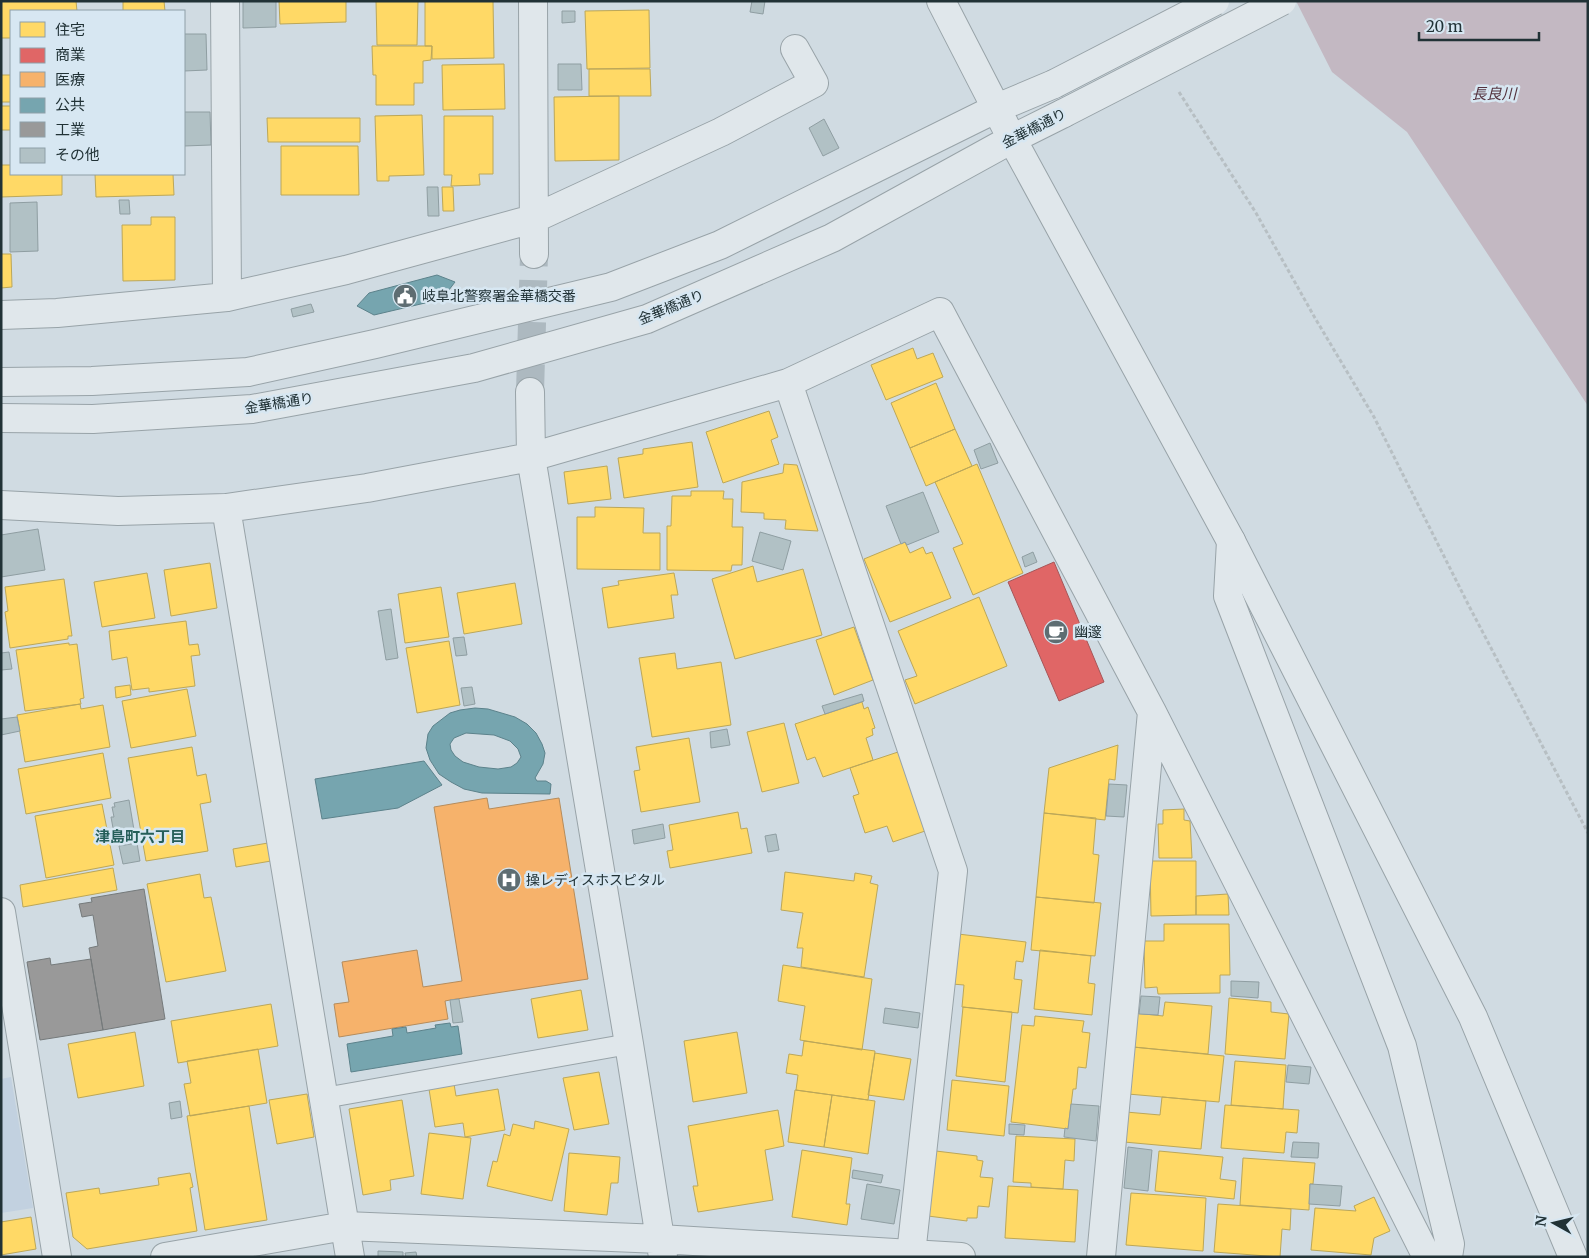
<svg xmlns="http://www.w3.org/2000/svg" width="1589" height="1258" font-family="Merriweather,'Noto Sans JP',serif">
	<style>
		.farmland { fill: #c2d1e0 }
		.water { fill: #c3b8c2 }
		.homes { fill: #ffd966; stroke: #bca758 }
		.shops { fill: #e06666; stroke: #a75658 }
		.health { fill: #f6b26b; stroke: #b68c5b }
		.public { fill: #76a5af; stroke: #5c828b; fill-rule: evenodd }
		.industry { fill: #999; stroke: #757a7b }
		.building { fill: #b1c1c5; stroke: #8f9ea2 }
		.lines { fill: none; stroke-linecap: round; stroke-linejoin: round }
		.minor-tunnel { stroke: #adb9c0; stroke-width: 28; stroke-dasharray: 28 14; stroke-linecap: butt }
		.service-casing { stroke: #98a3a8; stroke-width: 22 }
		.minor-casing { stroke: #98a3a8; stroke-width: 30 }
		.tertiary-casing { stroke: #98a3a8; stroke-width: 30 }
		.path { stroke: #b7bfc3; stroke-width: 3; stroke-dasharray: 4 2.5; stroke-linecap: butt }
		.service { stroke: #e0e7eb; stroke-width: 20 }
		.minor { stroke: #e0e7eb; stroke-width: 28 }
		.tertiary { stroke: #e0e7eb; stroke-width: 28 }
		.tertiary-bridge-casing { stroke: #98a3a8; stroke-width: 30; stroke-linecap: butt }
		.tertiary-bridge { stroke: #e0e7eb; stroke-width: 28 }
		.labels { text-anchor: middle; stroke-width: 5; stroke-linejoin: round; paint-order: stroke }
		.street-label { font-size: 14px; fill: #213236; stroke: #d7e7f2 }
		.poi-label { font-size: 14px; fill: #213236; stroke: #d7e7f2; text-anchor: start }
		.water-label { font-size: 15px; font-style: italic; fill: #54323e; stroke: #d7e7f2 }
		.neighbourhood-label { font-size: 15px; font-weight: bold; fill: #255e59; stroke: #d7e7f2 }
	</style>
	<rect width="100%" height="100%" fill="#d0dbe2"/>
	<path class="farmland" d="M 11,1077 L 33,1208 L 1,1213 L 1,1079 Z"/>
	<path class="water" d="M 1296,1 L 1588,1 L 1588,406 L 1407,132 L 1332,72 Z"/>
	<path class="homes" d="M 1,1 L 76,1 L 77,11 L 11,11 L 11,38 L 1,38 Z
		M 123,1 L 164,1 L 165,11 L 123,11 Z
		M 279,1 L 346,1 L 346,22 L 280,24 Z
		M 376,1 L 418,1 L 417,45 L 377,45 Z
		M 425,1 L 493,1 L 494,58 L 432,59 L 432,46 L 425,46 Z
		M 649,10 L 650,68 L 587,69 L 585,11 Z
		M 372,46 L 432,46 L 431,60 L 423,61 L 423,83 L 414,83 L 414,105 L 376,105 L 376,75 L 373,75 Z
		M 504,64 L 505,109 L 443,110 L 442,65 Z
		M 589,69 L 650,69 L 651,96 L 589,96 Z
		M 1,75 L 11,75 L 11,102 L 1,102 Z
		M 619,96 L 619,160 L 555,161 L 554,97 Z
		M 1,106 L 11,106 L 11,130 L 1,130 Z
		M 422,115 L 424,175 L 389,176 L 389,181 L 377,181 L 375,116 Z
		M 444,116 L 493,116 L 493,174 L 479,174 L 480,185 L 451,186 L 452,175 L 444,175 Z
		M 267,118 L 360,118 L 360,142 L 268,142 Z
		M 281,146 L 358,146 L 359,195 L 281,195 Z
		M 1,165 L 11,165 L 11,174 L 62,174 L 62,195 L 1,197 Z
		M 95,174 L 173,174 L 174,195 L 96,197 Z
		M 442,187 L 453,187 L 454,211 L 443,211 Z
		M 151,217 L 175,217 L 175,280 L 123,281 L 122,225 L 151,225 Z
		M 1,254 L 11,254 L 12,287 L 1,288 Z
		M 913,348 L 917,359 L 933,353 L 943,377 L 886,400 L 871,365 Z
		M 936,383 L 955,429 L 910,448 L 891,403 Z
		M 769,411 L 778,437 L 771,440 L 779,464 L 723,483 L 706,432 Z
		M 955,429 L 972,466 L 926,486 L 910,448 Z
		M 692,442 L 698,487 L 624,498 L 618,458 L 643,454 L 643,449 Z
		M 784,464 L 797,465 L 818,531 L 785,529 L 786,520 L 764,519 L 764,513 L 741,512 L 742,482 L 783,473 Z
		M 977,464 L 1023,573 L 973,595 L 953,548 L 963,544 L 935,482 Z
		M 607,466 L 611,499 L 568,504 L 564,472 Z
		M 691,491 L 724,491 L 723,499 L 733,499 L 732,527 L 743,527 L 742,565 L 732,565 L 731,571 L 667,570 L 667,526 L 671,526 L 672,496 L 691,496 Z
		M 595,507 L 644,508 L 643,533 L 660,533 L 660,570 L 577,569 L 577,517 L 595,517 Z
		M 905,542 L 910,553 L 923,547 L 926,554 L 932,552 L 951,598 L 890,622 L 864,559 Z
		M 210,563 L 217,608 L 171,616 L 164,570 Z
		M 753,566 L 757,582 L 803,569 L 822,635 L 735,659 L 712,579 Z
		M 147,573 L 155,618 L 102,627 L 94,582 Z
		M 674,573 L 678,595 L 671,595 L 674,618 L 608,628 L 602,588 L 619,585 L 618,581 Z
		M 64,579 L 72,636 L 68,636 L 68,639 L 10,648 L 5,612 L 8,611 L 5,587 Z
		M 515,583 L 522,624 L 464,634 L 457,593 Z
		M 441,587 L 449,637 L 405,643 L 398,594 Z
		M 979,597 L 1007,666 L 915,704 L 905,680 L 917,676 L 898,631 Z
		M 186,621 L 189,645 L 198,644 L 200,655 L 191,656 L 195,686 L 149,692 L 149,688 L 132,690 L 127,657 L 112,660 L 109,631 Z
		M 854,627 L 873,680 L 834,695 L 816,640 Z
		M 449,641 L 460,705 L 417,713 L 406,648 Z
		M 69,643 L 69,645 L 77,644 L 84,698 L 80,699 L 81,704 L 25,711 L 16,650 Z
		M 675,653 L 677,669 L 721,662 L 731,725 L 652,737 L 639,658 Z
		M 130,685 L 131,695 L 116,698 L 115,687 Z
		M 187,689 L 196,736 L 131,748 L 122,701 Z
		M 862,702 L 864,709 L 868,707 L 875,728 L 872,729 L 873,735 L 866,738 L 873,760 L 823,777 L 815,757 L 807,760 L 795,724 Z
		M 80,704 L 81,709 L 103,705 L 110,747 L 25,762 L 17,715 Z
		M 784,723 L 799,783 L 762,792 L 747,732 Z
		M 689,738 L 700,802 L 641,812 L 634,771 L 640,770 L 636,747 Z
		M 1118,745 L 1115,780 L 1109,779 L 1105,820 L 1044,813 L 1049,768 Z
		M 192,747 L 197,776 L 206,774 L 211,802 L 200,804 L 208,851 L 146,861 L 128,758 Z
		M 901,751 L 928,830 L 893,842 L 887,826 L 865,833 L 853,796 L 859,794 L 850,768 Z
		M 103,753 L 111,798 L 26,814 L 18,769 Z
		M 102,804 L 114,865 L 46,878 L 35,816 Z
		M 1184,809 L 1184,820 L 1190,821 L 1192,858 L 1159,858 L 1158,824 L 1163,824 L 1163,810 Z
		M 738,812 L 741,829 L 747,828 L 752,853 L 670,868 L 667,851 L 673,850 L 669,825 Z
		M 1044,813 L 1096,818 L 1093,854 L 1099,855 L 1094,903 L 1036,897 Z
		M 268,843 L 271,861 L 236,867 L 233,849 Z
		M 1150,861 L 1196,861 L 1196,915 L 1151,916 Z
		M 113,868 L 117,890 L 23,907 L 20,885 Z
		M 785,872 L 854,881 L 855,873 L 872,876 L 870,883 L 878,885 L 864,977 L 801,967 L 803,948 L 797,948 L 803,913 L 781,910 Z
		M 200,874 L 204,898 L 211,897 L 226,971 L 166,982 L 147,884 Z
		M 1228,894 L 1229,915 L 1196,915 L 1196,896 Z
		M 1036,897 L 1101,903 L 1095,956 L 1031,950 Z
		M 1164,924 L 1229,924 L 1230,975 L 1220,975 L 1220,993 L 1158,994 L 1157,987 L 1145,988 L 1144,941 L 1164,941 Z
		M 958,934 L 1026,942 L 1023,962 L 1016,961 L 1014,979 L 1022,980 L 1018,1013 L 962,1007 L 964,985 L 952,984 Z
		M 1040,950 L 1091,956 L 1088,983 L 1095,984 L 1092,1015 L 1034,1009 Z
		M 783,965 L 872,979 L 862,1050 L 800,1040 L 805,1006 L 778,1001 Z
		M 581,990 L 588,1030 L 538,1038 L 531,999 Z
		M 1229,998 L 1271,1002 L 1271,1012 L 1289,1014 L 1285,1059 L 1225,1054 Z
		M 1165,1002 L 1212,1006 L 1208,1054 L 1133,1047 L 1136,1013 L 1163,1016 Z
		M 271,1004 L 278,1046 L 178,1063 L 171,1021 Z
		M 963,1007 L 1012,1012 L 1005,1082 L 956,1076 Z
		M 1035,1016 L 1084,1021 L 1082,1032 L 1090,1033 L 1086,1068 L 1078,1067 L 1076,1089 L 1073,1089 L 1068,1129 L 1011,1122 L 1022,1025 L 1034,1026 Z
		M 135,1032 L 144,1086 L 78,1098 L 68,1044 Z
		M 737,1032 L 747,1093 L 693,1102 L 684,1041 Z
		M 804,1041 L 875,1051 L 868,1100 L 796,1090 L 798,1075 L 786,1073 L 789,1054 L 802,1056 Z
		M 1133,1047 L 1224,1056 L 1219,1102 L 1128,1094 Z
		M 258,1049 L 267,1103 L 190,1116 L 184,1084 L 191,1083 L 187,1061 Z
		M 875,1053 L 911,1059 L 904,1100 L 868,1095 Z
		M 1235,1061 L 1286,1065 L 1283,1109 L 1231,1105 Z
		M 599,1072 L 609,1124 L 574,1130 L 563,1078 Z
		M 952,1080 L 1009,1086 L 1004,1136 L 947,1130 Z
		M 454,1084 L 456,1096 L 498,1089 L 505,1130 L 465,1137 L 463,1123 L 435,1127 L 429,1089 Z
		M 795,1090 L 832,1095 L 824,1147 L 788,1142 Z
		M 307,1094 L 314,1137 L 277,1144 L 269,1100 Z
		M 832,1095 L 875,1101 L 868,1154 L 824,1147 Z
		M 1162,1097 L 1206,1101 L 1201,1149 L 1124,1142 L 1126,1112 L 1160,1115 Z
		M 402,1100 L 414,1176 L 390,1180 L 391,1190 L 363,1195 L 349,1109 Z
		M 1225,1105 L 1299,1110 L 1297,1133 L 1286,1132 L 1284,1153 L 1221,1148 Z
		M 249,1106 L 267,1220 L 205,1230 L 187,1116 Z
		M 778,1110 L 784,1146 L 765,1150 L 773,1200 L 698,1212 L 693,1186 L 698,1186 L 688,1126 Z
		M 535,1121 L 569,1129 L 552,1201 L 487,1186 L 493,1161 L 497,1162 L 504,1134 L 510,1136 L 513,1124 L 534,1129 Z
		M 429,1133 L 471,1138 L 463,1199 L 421,1194 Z
		M 1016,1136 L 1075,1139 L 1074,1161 L 1065,1160 L 1063,1189 L 1031,1187 L 1031,1183 L 1013,1182 Z
		M 802,1150 L 852,1158 L 846,1204 L 850,1204 L 847,1225 L 792,1217 Z
		M 936,1151 L 977,1156 L 977,1160 L 983,1161 L 980,1177 L 993,1178 L 989,1207 L 978,1206 L 977,1218 L 967,1218 L 967,1221 L 928,1216 Z
		M 1159,1151 L 1223,1157 L 1220,1179 L 1236,1181 L 1234,1199 L 1155,1191 Z
		M 569,1153 L 620,1157 L 618,1183 L 611,1183 L 607,1215 L 564,1211 Z
		M 1243,1158 L 1315,1163 L 1313,1184 L 1310,1184 L 1309,1210 L 1240,1205 Z
		M 190,1173 L 193,1187 L 190,1188 L 197,1231 L 87,1249 L 73,1237 L 66,1193 L 99,1188 L 100,1194 L 159,1185 L 158,1178 Z
		M 1008,1186 L 1078,1190 L 1075,1242 L 1005,1238 Z
		M 1131,1193 L 1206,1198 L 1203,1251 L 1126,1245 Z
		M 1374,1197 L 1390,1231 L 1374,1238 L 1371,1255 L 1311,1250 L 1315,1208 L 1356,1211 L 1354,1206 Z
		M 1218,1204 L 1291,1209 L 1290,1230 L 1282,1229 L 1280,1257 L 1214,1252 Z
		M 31,1217 L 36,1249 L 1,1255 L 1,1222 Z"/>
	<path class="shops" d="M 1054,562 L 1104,682 L 1059,701 L 1008,582 Z"/>
	<path class="health" d="M 487,798 L 489,809 L 559,798 L 588,979 L 450,1000 L 445,1001 L 448,1019 L 339,1037 L 334,1004 L 349,1002 L 342,962 L 417,950 L 423,987 L 462,981 L 434,807 Z"/>
	<path class="public" d="M 437,275 L 455,282 L 442,299 L 374,315 L 357,306 L 369,293 Z
		M 475,708 L 488,709 L 515,717 L 527,724 L 536,733 L 542,744 L 545,753 L 543,764 L 535,778 L 537,781 L 546,781 L 551,784 L 550,794 L 482,793 L 464,789 L 451,782 L 439,774 L 430,760 L 426,748 L 428,734 L 433,726 L 450,713 L 460,710 ZM 466,733 L 494,735 L 510,741 L 518,749 L 521,757 L 517,763 L 511,767 L 498,769 L 479,767 L 463,762 L 455,756 L 451,750 L 450,744 L 454,738 Z
		M 424,761 L 442,785 L 398,808 L 322,819 L 315,779 Z
		M 450,1023 L 451,1027 L 458,1026 L 462,1054 L 351,1072 L 347,1044 L 393,1036 L 392,1029 L 406,1027 L 407,1033 L 436,1028 L 435,1025 Z"/>
	<path class="industry" d="M 144,889 L 165,1019 L 103,1030 L 89,948 L 98,946 L 93,915 L 82,917 L 79,904 L 92,902 L 91,898 Z
		M 50,958 L 51,965 L 91,959 L 103,1030 L 40,1040 L 27,962 Z"/>
	<path class="building" d="M 243,1 L 276,1 L 276,27 L 243,28 Z
		M 752,1 L 765,1 L 763,14 L 750,12 Z
		M 562,11 L 575,11 L 575,22 L 562,23 Z
		M 184,34 L 206,34 L 207,70 L 184,71 Z
		M 558,64 L 581,64 L 582,90 L 558,90 Z
		M 184,112 L 210,112 L 211,145 L 184,146 Z
		M 824,119 L 839,148 L 823,156 L 809,128 Z
		M 427,187 L 438,187 L 439,216 L 428,216 Z
		M 119,200 L 129,200 L 130,214 L 120,214 Z
		M 37,202 L 38,251 L 10,252 L 10,203 Z
		M 311,304 L 314,312 L 293,317 L 291,309 Z
		M 990,443 L 998,463 L 981,469 L 974,450 Z
		M 923,492 L 939,532 L 907,545 L 905,542 L 901,544 L 886,506 Z
		M 38,529 L 45,570 L 1,577 L 1,535 Z
		M 760,532 L 791,541 L 783,570 L 752,561 Z
		M 1033,552 L 1037,562 L 1025,567 L 1022,557 Z
		M 391,609 L 398,658 L 386,660 L 378,611 Z
		M 464,637 L 467,655 L 456,656 L 453,638 Z
		M 9,652 L 12,669 L 1,670 L 1,653 Z
		M 472,687 L 475,704 L 464,706 L 461,688 Z
		M 862,694 L 864,701 L 825,714 L 822,706 Z
		M 17,717 L 20,731 L 1,735 L 1,719 Z
		M 727,729 L 730,745 L 711,748 L 710,732 Z
		M 1109,784 L 1127,785 L 1124,817 L 1106,816 Z
		M 129,800 L 135,836 L 115,839 L 111,817 L 114,817 L 112,807 L 115,807 L 114,803 Z
		M 663,824 L 665,838 L 634,844 L 632,830 Z
		M 776,834 L 779,850 L 768,852 L 765,836 Z
		M 137,843 L 140,861 L 123,864 L 119,846 Z
		M 1231,981 L 1259,982 L 1258,998 L 1231,996 Z
		M 1141,996 L 1160,997 L 1158,1015 L 1139,1014 Z
		M 459,999 L 463,1022 L 453,1023 L 450,1000 Z
		M 885,1008 L 920,1013 L 918,1028 L 883,1023 Z
		M 1288,1065 L 1311,1067 L 1309,1084 L 1286,1082 Z
		M 180,1101 L 182,1117 L 171,1119 L 169,1103 Z
		M 1071,1104 L 1099,1106 L 1096,1141 L 1064,1137 L 1065,1128 L 1068,1129 Z
		M 1009,1124 L 1025,1125 L 1024,1135 L 1009,1134 Z
		M 1293,1142 L 1319,1143 L 1318,1158 L 1291,1157 Z
		M 1128,1147 L 1152,1150 L 1148,1191 L 1124,1188 Z
		M 853,1170 L 883,1175 L 881,1183 L 852,1178 Z
		M 867,1184 L 900,1190 L 894,1224 L 861,1219 Z
		M 1310,1184 L 1342,1186 L 1340,1206 L 1309,1204 Z
		M 378,1251 L 403,1252 L 403,1257 L 378,1257 Z
		M 416,1252 L 417,1257 L 406,1257 L 405,1253 Z"/>
	<g class="lines">
		<path class="minor-tunnel" d="M 530,392 L 534,254"/>
		<g class="service-casing">
			<path id="service" d="M 324,1098 L 629,1044"/>
		</g>
		<g class="minor-casing">
			<path id="minor" d="M 225,1 L 227,297
				M 533,1 L 534,254
				M 1,315 L 57,313 L 227,297 L 346,270 L 533,219 L 721,132 L 814,83 L 795,49
				M 788,383 L 953,871 L 911,1254
				M 530,392 L 531,457 L 629,1044 L 663,1257
				M 1,505 L 118,511 L 226,508 L 367,488 L 531,457 L 788,383 L 940,312 L 1152,712 L 1427,1257
				M 226,508 L 350,1257
				M 1231,541 L 1228,596 L 1402,1046 L 1450,1244 L 1448,1257
				M 1,912 L 57,1257
				M 165,1257 L 345,1226 L 660,1239 L 961,1257
				M 1101,1257 L 1152,712"/>
		</g>
		<g class="tertiary-casing">
			<path id="tertiary" d="M 941,1 L 1012,139 L 1231,541 L 1473,1017 L 1573,1257
				M 1,382 L 92,381 L 248,372 L 375,344 L 611,287 L 720,245 L 997,108 L 1054,84
				M 1,418 L 93,419 L 252,409 L 474,368 L 647,319 L 832,238 L 1012,139 L 1064,113"/>
		</g>
		<path class="path" d="M 1179,92 L 1256,213 L 1315,318 L 1374,417 L 1469,606 L 1588,833"/>
		<use href="#service" class="service"/>
		<use href="#minor" class="minor"/>
		<use href="#tertiary" class="tertiary"/>
		<g class="tertiary-bridge-casing">
			<path id="tertiary-bridge" d="M 1054,84 L 1215,1
				M 1064,113 L 1282,1"/>
		</g>
		<use href="#tertiary-bridge" class="tertiary-bridge"/>
	</g>
	<defs>
		<g id="civic-disc" transform="scale(1.25)"><circle r="9.5" fill="#5e6d72" stroke="#d7e7f2"/><path d="M-.6-6.5H3V-4.5H.6V-3L4-1V1h2V6H-6V1h2V-1L-.6-3ZM-1.2 2.5V6h2.4V2.5Z" fill="#fff"/></g>
		<g id="cafe-disc" transform="scale(1.25)"><circle r="9.5" fill="#5e6d72" stroke="#d7e7f2"/><path d="M-5.5-4.5H6V0H3Q3 3.5 0 3.5H-2.5Q-5.5 3.5-5.5 0ZM3-3.2v2h1.7v-2ZM-6 4.5H4V6H-6Z" fill="#fff"/></g>
		<g id="hospital-disc" transform="scale(1.25)"><circle r="9.5" fill="#5e6d72" stroke="#d7e7f2"/><path d="M-5-5h3v3.5h4V-5h3V5h-3V1.5h-4V5h-3Z" fill="#fff"/></g>
	</defs>
	<g fill-rule="evenodd">
		<use href="#civic-disc" x="405" y="296"/>
		<use href="#cafe-disc" x="1056" y="632"/>
		<use href="#hospital-disc" x="509" y="880"/>
	</g>
	<g class="labels">
		<g class="street-label">
			<text transform="translate(1034 128) rotate(-27)" y="5">金華橋通り</text>
			<text transform="translate(671 307) rotate(-22)" y="5">金華橋通り</text>
			<text transform="translate(279 403) rotate(-9)" y="5">金華橋通り</text>
		</g>
		<g class="poi-label">
			<text x="422" y="301">岐阜北警察署金華橋交番</text>
			<text x="1074" y="637">幽邃</text>
			<text x="526" y="885">操レディスホスピタル</text>
		</g>
		<g class="water-label">
			<text x="1494" y="99">長良川</text>
		</g>
		<g class="neighbourhood-label">
			<text x="140" y="842">津島町六丁目</text>
		</g>
	</g>
	<rect width="1589" height="1258" fill="none" stroke="#213236" stroke-width="5"/>
	<rect x="10" y="10" width="175" height="165" fill="#d7e7f2" stroke="#8e9fa7"/>
	<rect x="20" y="22" width="25" height="15" fill="#ffd966" stroke="#8e9fa7"/>
	<text x="55" y="35" font-size="15" fill="#213236">住宅</text>
	<rect x="20" y="48" width="25" height="15" fill="#e06666" stroke="#8e9fa7"/>
	<text x="55" y="60" font-size="15" fill="#213236">商業</text>
	<rect x="20" y="72" width="25" height="15" fill="#f6b26b" stroke="#8e9fa7"/>
	<text x="55" y="85" font-size="15" fill="#213236">医療</text>
	<rect x="20" y="98" width="25" height="15" fill="#76a5af" stroke="#8e9fa7"/>
	<text x="55" y="110" font-size="15" fill="#213236">公共</text>
	<rect x="20" y="122" width="25" height="15" fill="#999999" stroke="#8e9fa7"/>
	<text x="55" y="135" font-size="15" fill="#213236">工業</text>
	<rect x="20" y="148" width="25" height="15" fill="#b1c1c5" stroke="#8e9fa7"/>
	<text x="55" y="160" font-size="15" fill="#213236">その他</text>
	<g transform="translate(1554 1223) rotate(278)" stroke="#d7e7f2" stroke-width="4" paint-order="stroke">
	<path d="M0-4L9 19L0 12L-9 19Z" fill="#213236"/>
	<text y="-8" font-size="14" font-weight="bold" text-anchor="middle" fill="#213236">N</text>
	</g>
	<path d="M1419 32v8h120v-8" fill="none" stroke="#213236" stroke-width="2.5"/>
	<text x="1426" y="32" font-size="15" fill="#213236" stroke="#d7e7f2" stroke-width="4" paint-order="stroke">20 m</text>
</svg>
